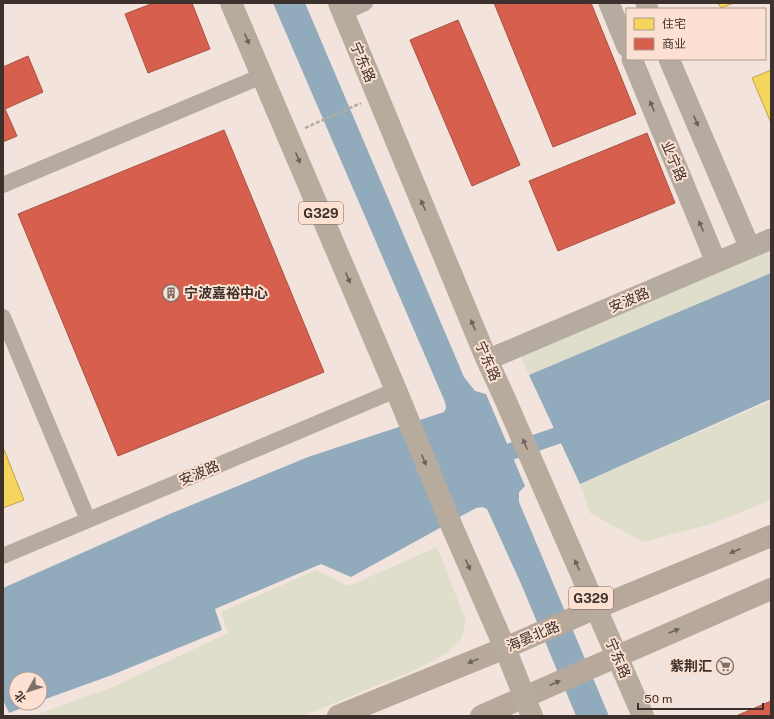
<svg xmlns="http://www.w3.org/2000/svg" width="774" height="719" font-family="'Public Sans','Noto Sans SC',sans-serif">
	<style>
		.green { fill: #dfdeca }
		.water { fill: #91abbd }
		.homes { fill: #f6d55c; stroke: #bea44e }
		.shops { fill: #d6604d; stroke: #a85243 }
		.lines { fill: none; stroke-linecap: round; stroke-linejoin: round }
		.canal { stroke: #91abbd; stroke-width: 17 }
		.path { stroke: #b5aba3; stroke-width: 2.5; stroke-dasharray: 4 2; stroke-linecap: butt }
		.minor { stroke: #b5aba0; stroke-width: 16 }
		.tertiary { stroke: #b5aba0; stroke-width: 21 }
		.secondary { stroke: #b6a99c; stroke-width: 22 }
		.primary { stroke: #b7ab9d; stroke-width: 22 }
		.oneway { fill: #6d6259 }
		.oneway2 { fill: #6c625a }
		.oneway3 { fill: #6d6159 }
		.labels { text-anchor: middle; stroke-width: 4; stroke-linejoin: round; paint-order: stroke }
		.shield { fill: #fce0d2; stroke: #76665e; stroke-width: 1 }
		.shield-label { font-size: 13px; font-weight: bold; fill: #3c312c }
		.street-label { font-size: 14px; fill: #3c312c; stroke: #fce0d2 }
		.poi-label { font-size: 14px; font-weight: bold; fill: #3c312c; stroke: #fce0d2; text-anchor: start }
	</style>
	<rect width="100%" height="100%" fill="#f2e4dc"/>
	<path class="green" d="M 771,250 L 771,273 L 529,375 L 521,356 Z
		M 771,401 L 771,500 L 711,524 L 643,542 L 590,513 L 580,484 Z
		M 437,547 L 466,621 L 461,640 L 445,654 L 415,670 L 303,716 L 33,716 L 115,686 L 228,633 L 221,612 L 316,570 L 349,586 Z"/>
	<path class="water" d="M 273,3 L 305,3 L 464,377 L 475,391 L 486,394 L 525,486 L 519,492 L 519,502 L 609,716 L 576,716 L 522,586 L 487,509 L 482,507 L 476,508 L 351,577 L 321,564 L 215,609 L 222,630 L 112,675 L 40,701 L 40,679 L 16,679 L 16,703 L 35,703 L 9,713 L 3,700 L 3,588 L 172,513 L 308,457 L 438,414 L 444,412 L 446,408 L 445,402 Z
		M 771,273 L 771,399 L 580,484 L 529,375 Z"/>
	<path class="homes" d="M 718,3 L 734,3 L 721,8 Z
		M 771,70 L 771,123 L 752,78 Z
		M 3,447 L 24,500 L 3,508 Z"/>
	<path class="shops" d="M 151,3 L 192,3 L 210,49 L 148,73 L 125,14 L 151,4 Z
		M 494,3 L 591,3 L 636,114 L 553,147 Z
		M 458,20 L 520,165 L 472,186 L 410,40 Z
		M 28,56 L 43,92 L 5,109 L 17,136 L 3,142 L 3,67 Z
		M 224,130 L 324,372 L 118,456 L 18,214 Z
		M 647,133 L 675,203 L 558,251 L 529,181 Z
		M 771,701 L 771,716 L 736,716 Z"/>
	<g class="lines">
		<path class="canal" d="M 489,459 L 579,428"/>
		<path class="path" d="M 305,128 L 361,103"/>
		<path class="minor" d="M 343,13 L 365,3
			M 3,185 L 262,76
			M 3,317 L 88,520
			M 3,556 L 396,390"/>
		<path class="tertiary" d="M 609,3 L 627,47
			M 646,3 L 648,9
			M 632,59 L 716,262
			M 669,59 L 750,248
			M 487,360 L 771,239"/>
		<path class="secondary" d="M 338,716 L 505,648 L 596,608 L 771,536
			M 481,716 L 771,589"/>
		<path class="primary" d="M 231,3 L 396,390 L 453,529 L 505,648 L 532,716
			M 339,3 L 487,360 L 505,399 L 643,716"/>
	</g>
	<defs><path id="oneway-solid" d="M-6-.8H1V-3.2L6.5 0L1 3.2V.8H-6Z"/></defs>
	<g class="oneway">
		<use href="#oneway-solid" transform="translate(247 39) rotate(67)"/>
		<use href="#oneway-solid" transform="translate(298 158) rotate(67)"/>
		<use href="#oneway-solid" transform="translate(423 205) rotate(-113)"/>
		<use href="#oneway-solid" transform="translate(348 278) rotate(67)"/>
		<use href="#oneway-solid" transform="translate(473 325) rotate(-113)"/>
		<use href="#oneway-solid" transform="translate(525 444) rotate(-113)"/>
		<use href="#oneway-solid" transform="translate(424 460) rotate(68)"/>
		<use href="#oneway-solid" transform="translate(468 565) rotate(66)"/>
		<use href="#oneway-solid" transform="translate(577 565) rotate(-114)"/>
	</g>
	<g class="oneway2">
		<use href="#oneway-solid" transform="translate(652 106) rotate(-113)"/>
		<use href="#oneway-solid" transform="translate(696 121) rotate(67)"/>
		<use href="#oneway-solid" transform="translate(701 226) rotate(-113)"/>
	</g>
	<g class="oneway3">
		<use href="#oneway-solid" transform="translate(735 551) rotate(157)"/>
		<use href="#oneway-solid" transform="translate(674 631) rotate(-23)"/>
		<use href="#oneway-solid" transform="translate(473 661) rotate(158)"/>
		<use href="#oneway-solid" transform="translate(555 683) rotate(-24)"/>
	</g>
	<defs>
		<g id="building-ring" transform="scale(0.9)"><circle r="9.5" fill="#fce0d2" stroke="#7c706a" stroke-width="1.5"/><path d="M-4-6H4V6H1V3H-1V6H-4ZM-2.5-4.3h1.7v1.8h-1.7ZM.8-4.3h1.7v1.8H.8ZM-2.5-1h1.7V.8h-1.7ZM.8-1h1.7V.8H.8Z" fill="#7c706a"/></g>
		<g id="supermarket-ring" transform="scale(0.9)"><circle r="9.5" fill="#fce0d2" stroke="#7c706a" stroke-width="1.5"/><path d="M-6-5.5h2.5l.6 2H6L4.5 2H-2.5L-4.4-4H-6ZM-1.5 3.2a1.3 1.3 0 1 0 .1 0ZM3 3.2a1.3 1.3 0 1 0 .1 0Z" fill="#7c706a"/></g>
	</defs>
	<g fill-rule="evenodd">
		<use href="#building-ring" x="171" y="293"/>
		<use href="#supermarket-ring" x="725" y="666"/>
	</g>
	<g class="labels">
		<g class="shield">
			<rect x="299" y="202" width="44" height="22" rx="3"/>
			<rect x="569" y="587" width="44" height="22" rx="3"/>
		</g>
		<g class="shield-label">
			<text x="321" y="218">G329</text>
			<text x="591" y="603">G329</text>
		</g>
		<g class="street-label">
			<text transform="translate(363 62) rotate(67)" y="5">宁东路</text>
			<text transform="translate(674 161) rotate(67)" y="5">业宁路</text>
			<text transform="translate(629 300) rotate(-23)" y="5">安波路</text>
			<text transform="translate(488 361) rotate(66)" y="5">宁东路</text>
			<text transform="translate(199 473) rotate(-23)" y="5">安波路</text>
			<text transform="translate(533 636) rotate(-23)" y="5">海晏北路</text>
			<text transform="translate(618 658) rotate(67)" y="5">宁东路</text>
		</g>
		<g class="poi-label">
			<text x="184" y="298">宁波嘉裕中心</text>
			<text x="712" y="671" text-anchor="end">紫荆汇</text>
		</g>
	</g>
	<rect width="774" height="719" fill="none" stroke="#3c312c" stroke-width="8"/>
	<rect x="626" y="8" width="140" height="52" fill="#fce0d2" stroke="#af9a90"/>
	<rect x="634" y="18" width="20" height="12" fill="#f6d55c" stroke="#af9a90"/>
	<text x="662" y="28" font-size="12" fill="#3c312c">住宅</text>
	<rect x="634" y="38" width="20" height="12" fill="#d6604d" stroke="#af9a90"/>
	<text x="662" y="48" font-size="12" fill="#3c312c">商业</text>
	<g transform="translate(28 691) rotate(231)"><circle r="19" fill="#fce0d2" stroke="#af9a90"/>
	<path d="M0-3L7 15L0 10L-7 15Z" fill="#7c706a"/>
	<text y="-6" font-size="11" font-weight="bold" text-anchor="middle" fill="#3c312c">北</text>
	</g>
	<path d="M638 703v6h125v-6" fill="none" stroke="#3c312c" stroke-width="2"/>
	<text x="644" y="703" font-size="12" fill="#3c312c" stroke="#fce0d2" stroke-width="3" paint-order="stroke">50 m</text>
</svg>
